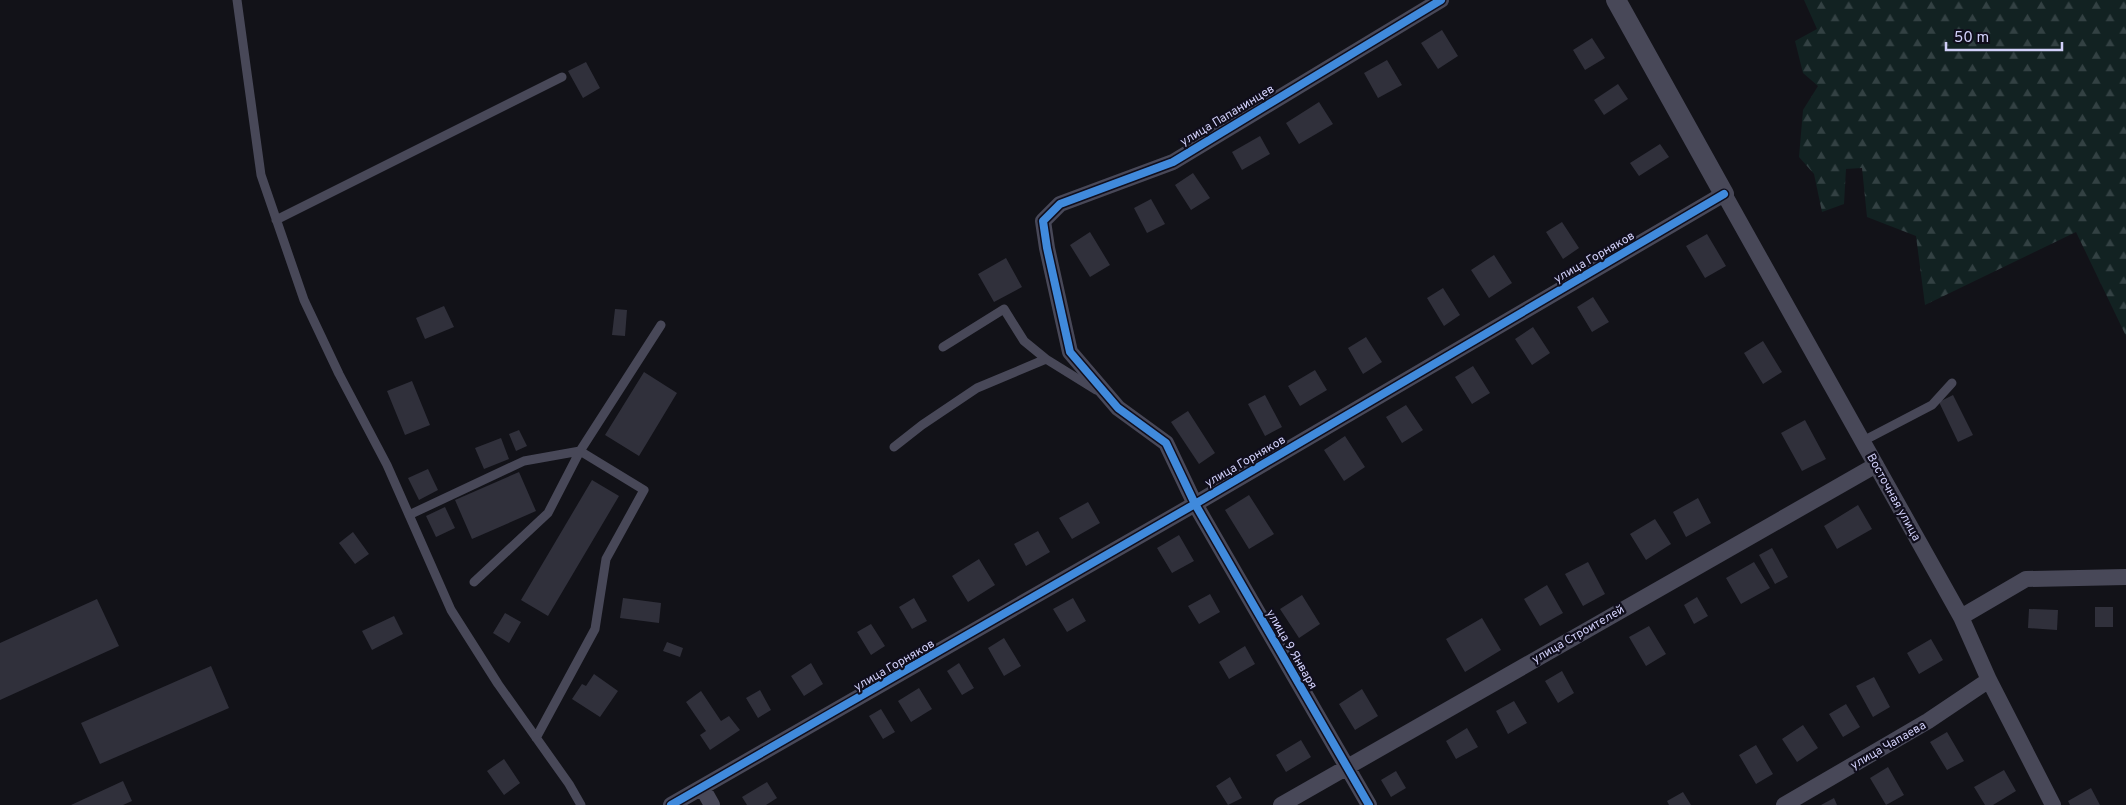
<svg xmlns="http://www.w3.org/2000/svg" width="2126" height="805" font-family="Overpass,sans-serif">
	<style>
		.forest { fill: url(#forest-firs) }
		.building { fill: #30303b }
		.lines { fill: none; stroke-linecap: round; stroke-linejoin: round }
		.service { stroke: #484858; stroke-width: 9 }
		.minor { stroke: #484858; stroke-width: 16 }
		.tertiary { stroke: #484858; stroke-width: 20 }
		.cycleway-casing { stroke: #100e1c; stroke-width: 11 }
		.cycleway { stroke: #408adc; stroke-width: 8 }
		.labels { text-anchor: middle; stroke-width: 4.5; stroke-linejoin: round; paint-order: stroke }
		.street-label { font-size: 12px; fill: #d1d0f9; stroke: #100e1c }
	</style>
	<defs>
		<pattern id="forest-firs" width="22" height="20" patternUnits="userSpaceOnUse" patternTransform="scale(1.25)"><rect width="22" height="20" fill="#122222"/><path d="M5 1l3.5 6h-7zM16 11l3.5 6h-7z" fill="#334143"/></pattern>
	</defs>
	<rect width="100%" height="100%" fill="#121218"/>
	<path class="forest" d="M 1804,0 L 2126,0 L 2126,336 L 2076,232 L 1925,305 L 1916,236 L 1867,217 L 1862,168 L 1846,169 L 1844,204 L 1822,212 L 1814,174 L 1799,157 L 1803,110 L 1818,86 L 1803,73 L 1795,41 L 1817,29 Z"/>
	<path class="building" d="M 1442,30 L 1458,56 L 1438,69 L 1421,43 Z
		M 1592,38 L 1605,58 L 1585,70 L 1573,50 Z
		M 1387,60 L 1402,85 L 1378,98 L 1364,73 Z
		M 586,62 L 600,88 L 583,98 L 568,71 Z
		M 1618,84 L 1628,99 L 1604,115 L 1594,100 Z
		M 1319,102 L 1333,124 L 1299,144 L 1286,123 Z
		M 1260,136 L 1270,154 L 1242,170 L 1232,152 Z
		M 1660,144 L 1669,157 L 1639,176 L 1630,163 Z
		M 1193,173 L 1210,198 L 1191,210 L 1175,185 Z
		M 1151,199 L 1165,224 L 1147,233 L 1134,208 Z
		M 1562,222 L 1579,248 L 1563,259 L 1546,232 Z
		M 1090,232 L 1110,265 L 1090,277 L 1070,245 Z
		M 1707,234 L 1726,266 L 1705,278 L 1686,246 Z
		M 1494,255 L 1512,283 L 1489,298 L 1471,270 Z
		M 1006,258 L 1022,287 L 994,302 L 978,274 Z
		M 1443,288 L 1460,315 L 1444,326 L 1427,298 Z
		M 1593,297 L 1609,322 L 1592,332 L 1577,307 Z
		M 444,306 L 454,327 L 425,339 L 416,318 Z
		M 615,309 L 627,310 L 625,336 L 612,335 Z
		M 1533,327 L 1550,353 L 1532,365 L 1515,339 Z
		M 1366,337 L 1382,362 L 1363,374 L 1348,348 Z
		M 1763,341 L 1782,372 L 1763,384 L 1744,353 Z
		M 1473,366 L 1490,393 L 1472,404 L 1455,377 Z
		M 1315,370 L 1327,390 L 1300,406 L 1288,386 Z
		M 644,372 L 677,393 L 639,456 L 605,435 Z
		M 412,381 L 430,425 L 405,435 L 387,391 Z
		M 1265,395 L 1282,427 L 1265,436 L 1248,404 Z
		M 1953,395 L 1973,435 L 1958,442 L 1939,402 Z
		M 1406,405 L 1423,430 L 1402,443 L 1386,417 Z
		M 1188,411 L 1215,453 L 1199,464 L 1171,422 Z
		M 1805,420 L 1826,459 L 1802,471 L 1781,433 Z
		M 519,430 L 527,446 L 516,451 L 509,434 Z
		M 1345,436 L 1365,467 L 1344,481 L 1324,450 Z
		M 501,438 L 509,459 L 484,469 L 475,448 Z
		M 428,469 L 438,490 L 419,500 L 408,478 Z
		M 519,472 L 536,511 L 472,539 L 455,500 Z
		M 592,480 L 619,496 L 548,616 L 521,600 Z
		M 1249,495 L 1274,534 L 1249,549 L 1225,510 Z
		M 1698,498 L 1711,523 L 1686,537 L 1673,512 Z
		M 1088,502 L 1100,523 L 1072,539 L 1059,518 Z
		M 1858,505 L 1872,529 L 1837,549 L 1824,526 Z
		M 445,507 L 455,528 L 436,537 L 426,516 Z
		M 1655,519 L 1671,544 L 1646,560 L 1630,534 Z
		M 1038,531 L 1050,552 L 1026,566 L 1014,544 Z
		M 353,532 L 369,554 L 355,564 L 339,543 Z
		M 1179,535 L 1194,561 L 1172,573 L 1157,548 Z
		M 1772,548 L 1788,577 L 1775,584 L 1759,555 Z
		M 979,559 L 995,585 L 968,602 L 952,576 Z
		M 1588,562 L 1605,594 L 1583,606 L 1565,574 Z
		M 1754,562 L 1770,588 L 1741,604 L 1726,578 Z
		M 1547,585 L 1563,613 L 1540,626 L 1524,599 Z
		M 1210,594 L 1220,612 L 1199,624 L 1188,606 Z
		M 1302,595 L 1320,624 L 1299,638 L 1280,609 Z
		M 1697,597 L 1708,616 L 1694,624 L 1684,605 Z
		M 623,598 L 661,603 L 659,623 L 620,618 Z
		M 914,598 L 927,621 L 912,629 L 899,607 Z
		M 1073,598 L 1086,621 L 1067,632 L 1053,609 Z
		M 97,599 L 119,646 L 0,700 L 0,643 Z
		M 2095,607 L 2113,607 L 2113,627 L 2095,627 Z
		M 2029,609 L 2058,610 L 2057,630 L 2028,628 Z
		M 505,613 L 521,622 L 509,643 L 493,633 Z
		M 394,616 L 403,634 L 372,650 L 362,631 Z
		M 1482,618 L 1501,650 L 1465,672 L 1446,639 Z
		M 871,624 L 885,646 L 871,655 L 857,632 Z
		M 1649,626 L 1666,654 L 1646,666 L 1629,637 Z
		M 1004,638 L 1021,666 L 1004,676 L 988,648 Z
		M 1931,639 L 1943,660 L 1919,674 L 1907,653 Z
		M 667,642 L 683,648 L 680,657 L 663,651 Z
		M 1245,646 L 1255,664 L 1229,679 L 1219,662 Z
		M 811,663 L 823,684 L 804,696 L 791,676 Z
		M 959,663 L 974,688 L 962,695 L 947,671 Z
		M 211,666 L 229,708 L 100,764 L 81,723 Z
		M 1562,671 L 1574,693 L 1558,703 L 1545,681 Z
		M 594,674 L 618,691 L 600,717 L 572,699 L 582,684 L 586,686 Z
		M 1874,677 L 1890,707 L 1873,717 L 1856,686 Z
		M 919,688 L 932,709 L 911,722 L 898,701 Z
		M 1362,689 L 1378,716 L 1355,730 L 1339,704 Z
		M 760,690 L 771,710 L 758,718 L 746,698 Z
		M 701,691 L 721,721 L 729,716 L 740,730 L 710,750 L 700,735 L 706,731 L 686,702 Z
		M 1514,701 L 1527,723 L 1508,734 L 1496,711 Z
		M 1846,704 L 1860,727 L 1843,737 L 1829,714 Z
		M 881,709 L 895,732 L 883,739 L 869,716 Z
		M 1803,725 L 1818,748 L 1797,762 L 1782,739 Z
		M 1467,728 L 1478,747 L 1456,759 L 1446,741 Z
		M 1947,732 L 1964,761 L 1947,770 L 1930,742 Z
		M 1301,740 L 1311,757 L 1286,772 L 1276,755 Z
		M 1756,745 L 1773,774 L 1756,784 L 1739,755 Z
		M 504,759 L 520,783 L 504,795 L 487,771 Z
		M 1888,767 L 1904,795 L 1886,805 L 1870,778 Z
		M 2004,770 L 2016,791 L 1993,805 L 1985,805 L 1974,787 Z
		M 1396,771 L 1406,788 L 1391,797 L 1381,780 Z
		M 1230,777 L 1242,798 L 1228,805 L 1216,786 Z
		M 123,781 L 132,801 L 123,805 L 71,805 Z
		M 767,782 L 777,798 L 766,805 L 747,805 L 742,797 Z
		M 2091,788 L 2100,805 L 2070,805 L 2068,801 Z
		M 1683,792 L 1691,805 L 1669,805 L 1667,801 Z
		M 1834,798 L 1837,805 L 1821,805 Z"/>
	<g class="lines">
		<path class="service" d="M 237,0 L 261,175 L 304,300 L 339,374 L 387,465 L 451,610 L 498,684 L 569,784 L 581,805
			M 276,220 L 562,77
			M 943,347 L 1004,309 L 1024,341 L 1046,359
			M 1863,441 L 1932,405 L 1952,383
			M 894,447 L 922,425 L 977,388 L 1046,359 L 1096,390
			M 409,515 L 524,461 L 580,451 L 661,325
			M 474,582 L 548,513 L 580,451 L 644,490 L 606,559 L 595,629 L 536,738"/>
		<path class="minor" d="M 1961,617 L 2026,579 L 2126,577
			M 703,789 L 712,805
			M 671,805 L 1195,504 L 1724,194 L 1961,617 L 1989,680 L 2053,805
			M 1281,805 L 1876,465
			M 1369,805 L 1195,504 L 1166,443 L 1118,408 L 1070,352 L 1047,248 L 1043,221 L 1060,204 L 1173,162 L 1441,0
			M 1784,805 L 1928,721 L 1989,680"/>
		<path class="tertiary" d="M 1616,0 L 1724,194"/>
		<g class="cycleway-casing">
			<path id="cycleway" d="M 671,805 L 1195,504 L 1724,194
				M 1369,805 L 1195,504 L 1166,443 L 1118,408 L 1070,352 L 1047,248 L 1043,221 L 1060,204 L 1173,162 L 1441,0"/>
		</g>
		<use href="#cycleway" class="cycleway"/>
	</g>
	<g class="labels">
		<g class="street-label">
			<text transform="translate(1227 115) rotate(-31)" y="4">улица Папанинцев</text>
			<text transform="translate(1594 257) rotate(-30)" y="4">улица Горняков</text>
			<text transform="translate(1245 461) rotate(-30)" y="4">улица Горняков</text>
			<text transform="translate(1894 497) rotate(61)" y="4">Восточная улица</text>
			<text transform="translate(1578 634) rotate(-30)" y="4">улица Строителей</text>
			<text transform="translate(1292 649) rotate(60)" y="4">улица 9 Января</text>
			<text transform="translate(894 665) rotate(-30)" y="4">улица Горняков</text>
			<text transform="translate(1888 745) rotate(-30)" y="4">улица Чапаева</text>
		</g>
	</g>
	<path d="M1946 42v8h116v-8" fill="none" stroke="#d1d0f9" stroke-width="2.5"/>
	<text x="1954" y="42" font-size="15" fill="#d1d0f9" stroke="#100e1c" stroke-width="4" paint-order="stroke">50 m</text>
</svg>
